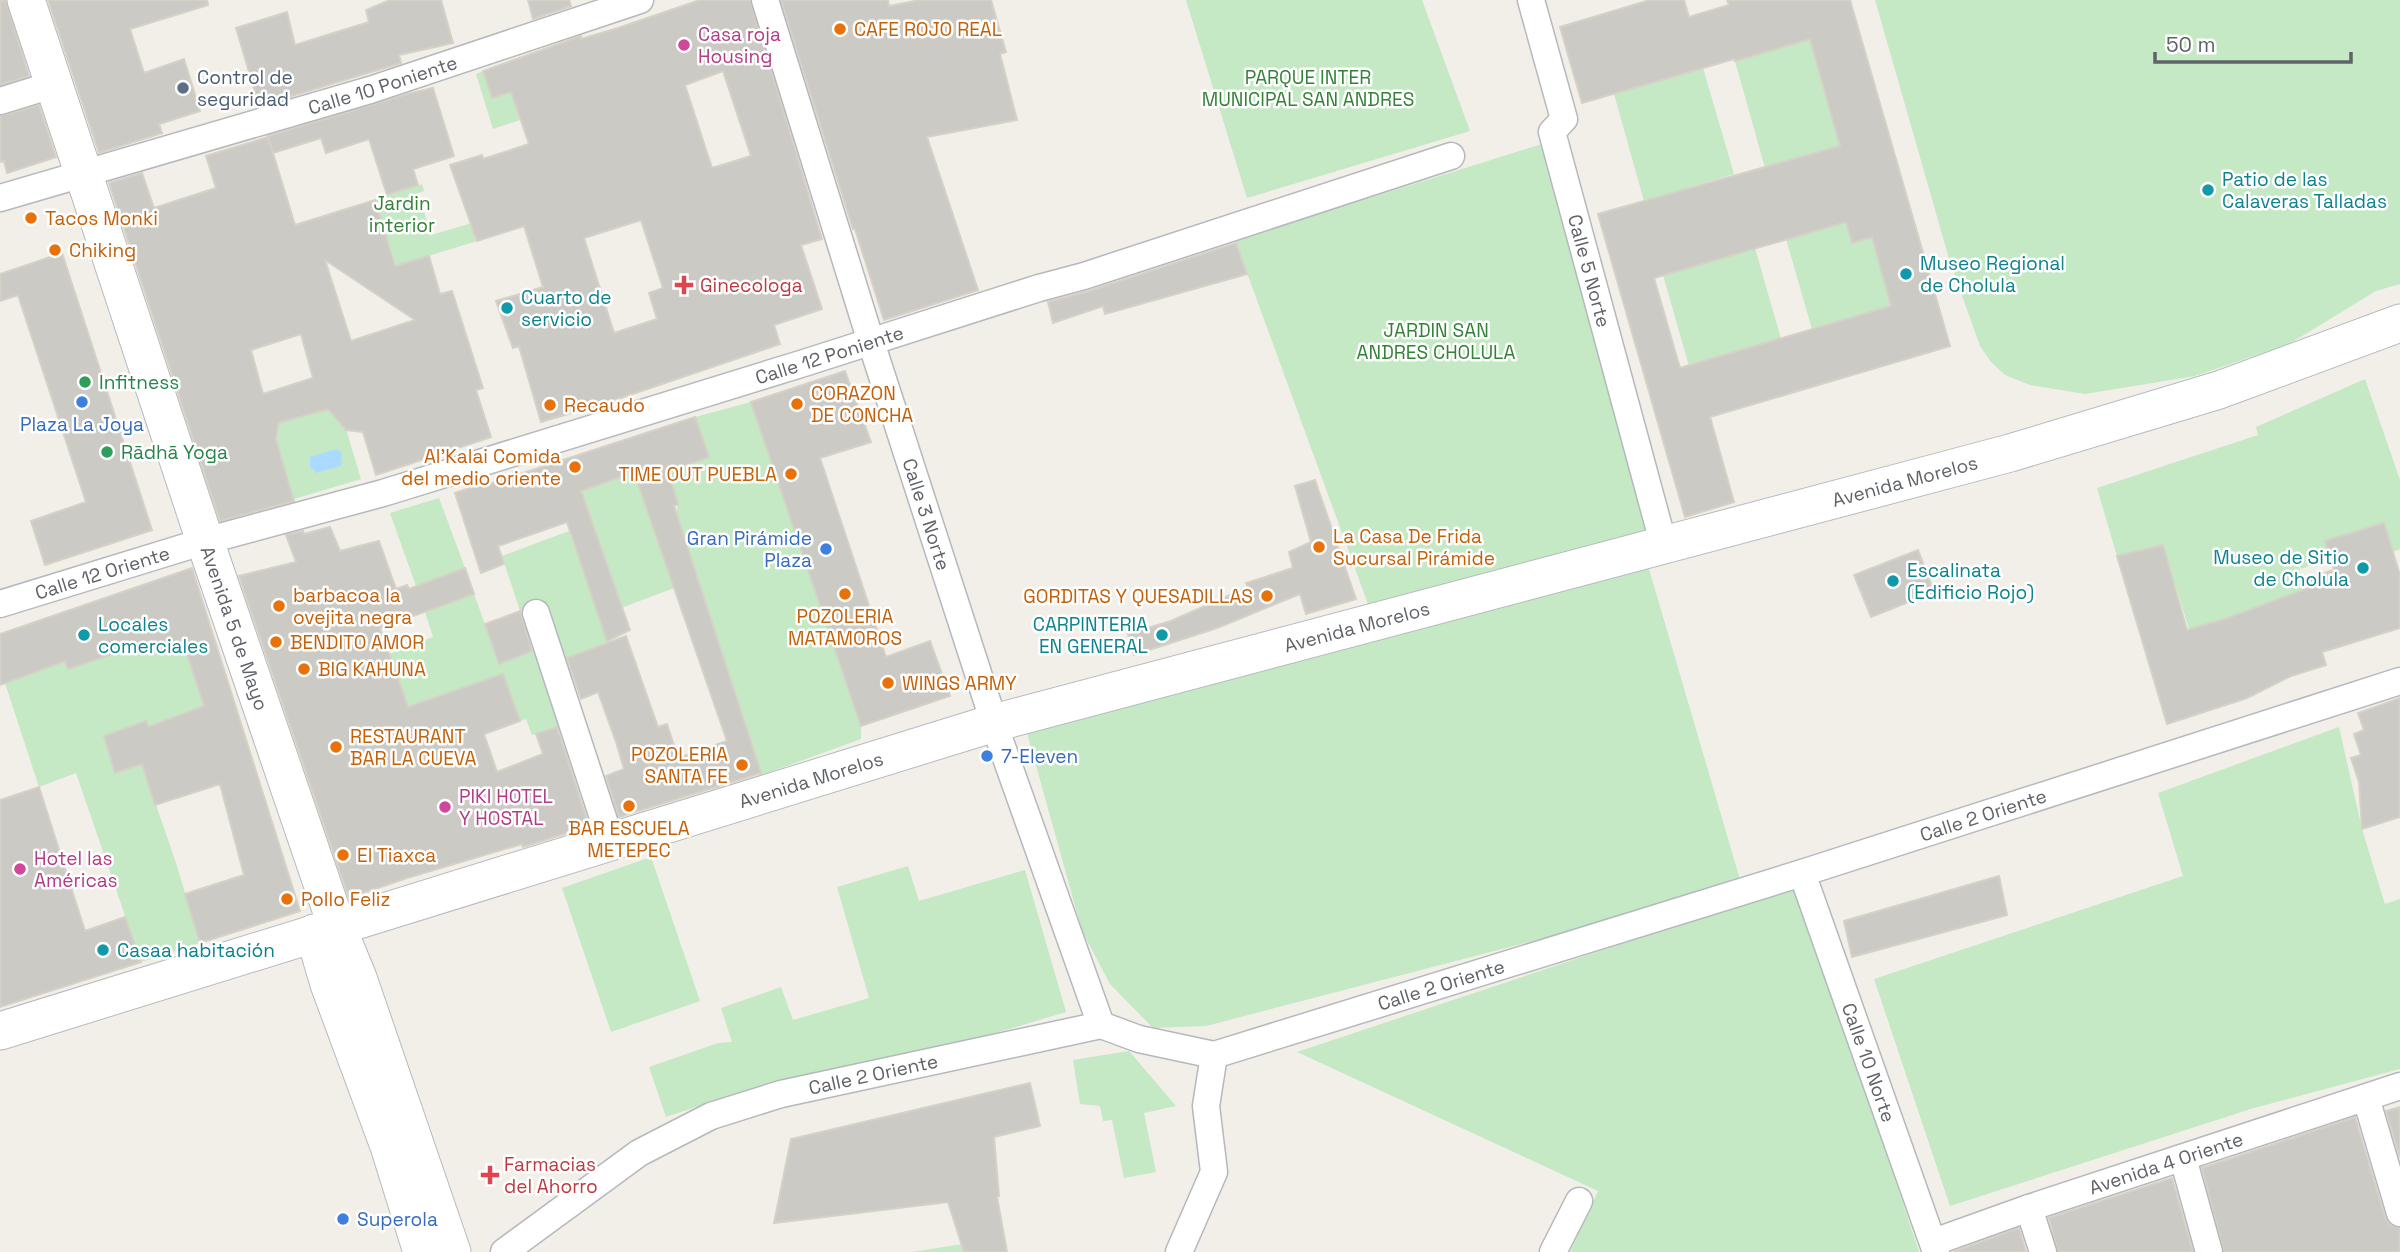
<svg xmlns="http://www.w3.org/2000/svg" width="2400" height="1252" font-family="'Space Grotesk',sans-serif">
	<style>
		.green { fill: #c5e8c5 }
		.water { fill: #aadaff }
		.building { fill: #cccac5; stroke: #d6d1c6; stroke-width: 2; fill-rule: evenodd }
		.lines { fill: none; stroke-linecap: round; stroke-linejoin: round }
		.street-casing { stroke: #b5b8bc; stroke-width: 29 }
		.secondary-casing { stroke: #b6babf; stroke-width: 39 }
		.street { stroke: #fff; stroke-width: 26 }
		.secondary { stroke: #fff; stroke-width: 37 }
		.food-dot { fill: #e8710a; stroke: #fff; stroke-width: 2.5 }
		.hotel-dot { fill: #d1479c; stroke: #fff; stroke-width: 2.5 }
		.service-dot { fill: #5c6f8a; stroke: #fff; stroke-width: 2.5 }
		.culture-dot { fill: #0f9aa8; stroke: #fff; stroke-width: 2.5 }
		.health-dot { fill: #e0444e; stroke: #fff; stroke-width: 2.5 }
		.leisure-dot { fill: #2e9e5b; stroke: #fff; stroke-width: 2.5 }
		.shop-dot { fill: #3f7fe0; stroke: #fff; stroke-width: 2.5 }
		.labels { text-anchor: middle; stroke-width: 5; stroke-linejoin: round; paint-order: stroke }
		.food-label { font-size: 19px; fill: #c56008; stroke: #fff; text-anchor: start }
		.hotel-label { font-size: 19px; fill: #b23c85; stroke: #fff; text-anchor: start }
		.service-label { font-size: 19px; fill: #4e5e75; stroke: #fff; text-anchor: start }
		.park-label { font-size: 19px; fill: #348238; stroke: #fff }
		.street-label { font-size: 19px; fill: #5f6368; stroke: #fff }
		.culture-label { font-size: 19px; fill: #0d838f; stroke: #fff; text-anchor: start }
		.health-label { font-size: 19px; fill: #be3a42; stroke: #fff; text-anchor: start }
		.leisure-label { font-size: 19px; fill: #27864d; stroke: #fff; text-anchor: start }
		.shop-label { font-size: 19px; fill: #366cbe; stroke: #fff; text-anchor: start }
	</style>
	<rect width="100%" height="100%" fill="#f1efe8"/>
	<path class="green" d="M 1186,0 L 1422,0 L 1470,131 L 1247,198 Z
		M 1875,0 L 2400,0 L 2400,284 L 2376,291 L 2289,344 L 2195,376 L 2085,394 L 2030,385 L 2005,375 L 1991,362 L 1980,346 L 1950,262 Z
		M 1810,39 L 1840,146 L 1765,168 L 1735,61 Z
		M 1703,68 L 1734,174 L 1644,201 L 1614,94 Z
		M 483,71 L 511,92 L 520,120 L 493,129 L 476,74 Z
		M 1542,144 L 1650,536 L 1368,604 L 1235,240 Z
		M 422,184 L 424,191 L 418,193 L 431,235 L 472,223 L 477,241 L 396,266 L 375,200 Z
		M 1846,222 L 1872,237 L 1891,306 L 1812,329 L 1786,239 Z
		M 1755,248 L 1781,339 L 1689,366 L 1663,275 Z
		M 2365,379 L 2400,480 L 2400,549 L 2393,552 L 2384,523 L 2331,558 L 2301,569 L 2294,549 L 2305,589 L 2225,619 L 2189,629 L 2163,545 L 2117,556 L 2097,488 L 2258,435 L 2256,427 Z
		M 751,402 L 861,726 L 861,739 L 762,775 L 676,513 L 678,504 L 668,472 L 709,457 L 695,417 Z
		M 330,408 L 338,422 L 346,429 L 361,479 L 294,499 L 272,425 Z
		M 634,472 L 674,588 L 621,608 L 581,491 Z
		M 439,498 L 465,568 L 416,586 L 390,513 Z
		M 569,531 L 608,643 L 560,661 L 539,605 L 520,611 L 502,556 Z
		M 1647,562 L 1741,883 L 1652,910 L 1206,1026 L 1153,1028 L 1110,984 L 1082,931 L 1027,733 Z
		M 474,594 L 499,663 L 534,650 L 563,725 L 532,735 L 526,719 L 520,721 L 402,710 L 389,654 L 433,637 L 425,612 Z
		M 183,640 L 197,683 L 226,674 L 233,695 L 184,713 L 152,737 L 146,721 L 104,737 L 115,773 L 142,764 L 176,863 L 200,943 L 141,962 L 76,773 L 39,787 L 5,683 L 65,661 L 68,669 L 145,643 L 148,653 Z
		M 2339,727 L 2362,829 L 2383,898 L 2385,904 L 2400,899 L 2400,1069 L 2254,1108 L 1950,1206 L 1874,979 L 2183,876 L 2158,793 Z
		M 651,857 L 700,1001 L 611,1032 L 562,888 Z
		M 908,866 L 919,901 L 1025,870 L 1066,1012 L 738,1110 L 735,1094 L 666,1117 L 649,1067 L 718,1043 L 732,1042 L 721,1008 L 781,987 L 793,1020 L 869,998 L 837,887 Z
		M 1798,885 L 1919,1252 L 1570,1252 L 1598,1191 L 1297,1052 Z
		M 1129,1051 L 1176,1106 L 1144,1113 L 1156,1172 L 1124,1178 L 1112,1120 L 1103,1121 L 1100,1106 L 1080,1104 L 1073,1060 Z
		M 963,1244 L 964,1252 L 911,1252 Z"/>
	<path class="water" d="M 337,449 L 342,454 L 341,466 L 315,473 L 314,469 L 310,468 L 310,457 Z"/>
	<path class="building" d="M 0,0 L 6,0 L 29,76 L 0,85 Z
		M 48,0 L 207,0 L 208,5 L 130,29 L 144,73 L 184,59 L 200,111 L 159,124 L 162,133 L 99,153 Z
		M 390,0 L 441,0 L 453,43 L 399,55 L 401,63 L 259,106 L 236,28 L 287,12 L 295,45 L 369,22 L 366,10 Z
		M 528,0 L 569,0 L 571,6 L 533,19 Z
		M 700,0 L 750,0 L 822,239 L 801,245 L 822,309 L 774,325 L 780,344 L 609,402 L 541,422 L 519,346 L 513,348 L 496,301 L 543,287 L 524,226 L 477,241 L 450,165 L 482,155 L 483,159 L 529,144 L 511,92 L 492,98 L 483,71 L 581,36 L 581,39 L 618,28 ZM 723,71 L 751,156 L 712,168 L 685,85 ZM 641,220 L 663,288 L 649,293 L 657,319 L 614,333 L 584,238 Z
		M 781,0 L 888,0 L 889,6 L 920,0 L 991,0 L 1006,52 L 1000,54 L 1017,120 L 927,137 L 978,290 L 884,320 L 855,229 L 853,229 Z
		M 1650,0 L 1684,0 L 1689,17 L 1729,5 L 1727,0 L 1850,0 L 1950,346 L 1710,417 L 1734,502 L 1685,517 L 1598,214 L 1840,146 L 1810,39 L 1735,61 L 1734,59 L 1582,103 L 1560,27 ZM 1846,222 L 1852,243 L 1872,237 L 1891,306 L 1680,368 L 1654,278 Z
		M 433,88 L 454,156 L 413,169 L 418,185 L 387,195 L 369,139 L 326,153 L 321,138 L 273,153 L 268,136 L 411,93 Z
		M 39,105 L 56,157 L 7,173 L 4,161 L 0,162 L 0,116 Z
		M 268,137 L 295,225 L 375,200 L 395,266 L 429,256 L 440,294 L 452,291 L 483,388 L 476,390 L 491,437 L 376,475 L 363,432 L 346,430 L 328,409 L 278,423 L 276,440 L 294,501 L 220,521 L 109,183 L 142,173 L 154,208 L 216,188 L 206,156 ZM 325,260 L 415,320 L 351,341 ZM 301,334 L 313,378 L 263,394 L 251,350 Z
		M 1236,243 L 1247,274 L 1105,314 L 1103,306 L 1053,323 L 1048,302 L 1089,291 Z
		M 62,253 L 152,530 L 45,565 L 31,521 L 86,502 L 18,295 L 0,301 L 0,274 Z
		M 845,371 L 871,442 L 820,458 L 886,657 L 930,641 L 950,696 L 861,726 L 751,402 Z
		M 695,417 L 709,457 L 668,472 L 678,504 L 674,506 L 761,773 L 619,817 L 606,776 L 624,769 L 616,742 L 598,692 L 581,699 L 567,658 L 626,636 L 658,727 L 667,724 L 678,758 L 727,741 L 634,472 L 581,491 L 630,630 L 607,641 L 567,522 L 498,546 L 504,564 L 481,573 L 455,493 L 482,484 L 483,486 Z
		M 1315,480 L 1356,599 L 1306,614 L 1300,594 L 1217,628 L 1134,655 L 1128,634 L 1171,621 L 1248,587 L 1246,583 L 1293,568 L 1289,552 L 1311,542 L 1295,486 Z
		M 2384,523 L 2400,575 L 2400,628 L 2322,652 L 2326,665 L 2291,676 L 2247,698 L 2167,724 L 2117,556 L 2163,545 L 2187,630 L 2225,619 L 2311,587 L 2308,578 L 2334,570 L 2325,541 Z
		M 330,527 L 340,551 L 379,541 L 396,589 L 407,585 L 409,589 L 465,568 L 474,594 L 380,628 L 408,707 L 503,674 L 520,721 L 484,734 L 497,772 L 543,754 L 536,734 L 557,727 L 589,826 L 523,847 L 522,844 L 407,878 L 349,898 L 239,576 L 296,562 L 286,535 L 303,531 L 304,534 Z
		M 1918,550 L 1934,592 L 1871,617 L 1854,575 Z
		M 192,568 L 300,911 L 200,943 L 185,894 L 244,875 L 220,784 L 155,805 L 142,764 L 115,773 L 104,736 L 146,721 L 148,727 L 204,706 L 183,641 L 148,653 L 145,643 L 68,669 L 65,661 L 0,685 L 0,634 Z
		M 520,611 L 532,651 L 499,664 L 485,624 Z
		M 2400,698 L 2400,817 L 2362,829 L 2359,782 L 2351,758 L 2361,755 L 2354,734 L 2364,730 L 2358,713 Z
		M 39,787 L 85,931 L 125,917 L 141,962 L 0,1007 L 0,800 Z
		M 1999,876 L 2007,915 L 1852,957 L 1844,921 Z
		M 1030,1083 L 1040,1126 L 994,1137 L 999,1196 L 997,1197 L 1007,1252 L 964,1252 L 948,1202 L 774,1223 L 791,1139 Z
		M 2400,1107 L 2400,1157 L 2386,1111 Z
		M 2355,1117 L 2385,1217 L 2390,1225 L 2400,1228 L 2400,1252 L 2224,1252 L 2202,1168 Z
		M 2172,1178 L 2193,1252 L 2058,1252 L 2049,1218 Z
		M 2019,1228 L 2026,1252 L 1953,1252 Z"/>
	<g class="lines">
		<g class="street-casing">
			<g id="street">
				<path id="s1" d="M 765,0 L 871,342 L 1000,741 L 1101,1025"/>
				<path id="s2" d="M 1531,0 L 1564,119 L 1552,132 L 1664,546"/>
				<path d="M 0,101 L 55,84"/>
				<path id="s3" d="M 0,198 L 370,90 L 640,0"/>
				<path id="s4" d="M 0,604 L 205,541 L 383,493 L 804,363 L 1039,288 L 1084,276 L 1451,156"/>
				<path d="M 536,613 L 611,842"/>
				<path id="s5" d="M 1802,873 L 1936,1252"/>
				<path d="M 2366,1098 L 2400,1213"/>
				<path d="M 2183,1158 L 2209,1252"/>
				<path d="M 2029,1208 L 2043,1252"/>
				<path id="s6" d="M 1934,1242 L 2029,1208 L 2400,1086"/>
				<path id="s7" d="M 504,1252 L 639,1153 L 711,1116 L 781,1094 L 1101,1025 L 1139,1039 L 1214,1055 L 1802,873 L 2400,681"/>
				<path d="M 1179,1252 L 1214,1172 L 1206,1106 L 1214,1055"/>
				<path d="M 1553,1252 L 1579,1201"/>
			</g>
		</g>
		<g class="secondary-casing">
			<g id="secondary">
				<path id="s8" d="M 26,0 L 205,541 L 337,927 L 358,978 L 452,1252"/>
				<path d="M 314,933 L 329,984 L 389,1146 L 422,1252"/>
				<path id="s9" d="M 0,1031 L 994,723 L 2010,453 L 2219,390 L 2400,323"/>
			</g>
		</g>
		<use href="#street" class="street"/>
		<use href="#secondary" class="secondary"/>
	</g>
	<g class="food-dot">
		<circle cx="840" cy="29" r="7"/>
		<circle cx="31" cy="218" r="7"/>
		<circle cx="55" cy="250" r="7"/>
		<circle cx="797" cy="404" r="7"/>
		<circle cx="550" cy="405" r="7"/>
		<circle cx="575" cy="467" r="7"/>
		<circle cx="791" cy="474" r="7"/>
		<circle cx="1319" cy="547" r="7"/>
		<circle cx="845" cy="594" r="7"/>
		<circle cx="1267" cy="596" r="7"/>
		<circle cx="279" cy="606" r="7"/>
		<circle cx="276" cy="642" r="7"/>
		<circle cx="304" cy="669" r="7"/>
		<circle cx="888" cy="683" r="7"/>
		<circle cx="336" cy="747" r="7"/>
		<circle cx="742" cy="765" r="7"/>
		<circle cx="629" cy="806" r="7"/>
		<circle cx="343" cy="855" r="7"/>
		<circle cx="287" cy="899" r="7"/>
	</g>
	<g class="hotel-dot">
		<circle cx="684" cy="45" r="7"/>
		<circle cx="445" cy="807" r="7"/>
		<circle cx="20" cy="869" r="7"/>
	</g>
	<circle class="service-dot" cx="183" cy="88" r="7"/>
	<g class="culture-dot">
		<circle cx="2208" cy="190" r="7"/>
		<circle cx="1906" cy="274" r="7"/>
		<circle cx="507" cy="308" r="7"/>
		<circle cx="2363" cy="568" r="7"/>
		<circle cx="1893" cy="581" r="7"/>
		<circle cx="84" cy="635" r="7"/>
		<circle cx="1162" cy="635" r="7"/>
		<circle cx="103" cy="950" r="7"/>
	</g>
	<g class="health-dot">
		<path d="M680.5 274.5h7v7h7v7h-7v7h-7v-7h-7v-7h7z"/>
		<path d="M486.5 1164.5h7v7h7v7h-7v7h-7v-7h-7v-7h7z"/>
	</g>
	<g class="leisure-dot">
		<circle cx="85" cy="382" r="7"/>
		<circle cx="107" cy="452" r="7"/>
	</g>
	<g class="shop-dot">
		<circle cx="82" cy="402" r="7"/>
		<circle cx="826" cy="549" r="7"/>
		<circle cx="987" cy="756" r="7"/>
		<circle cx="343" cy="1219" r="7"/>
	</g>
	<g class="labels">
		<g class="food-label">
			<text x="854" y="36">CAFE ROJO REAL</text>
			<text x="45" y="225">Tacos Monki</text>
			<text x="69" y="257">Chiking</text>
			<text x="811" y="400">CORAZON<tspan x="811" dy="22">DE CONCHA</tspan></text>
			<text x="564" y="412">Recaudo</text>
			<text x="561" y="463" text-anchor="end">Al'Kalai Comida<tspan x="561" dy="22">del medio oriente</tspan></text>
			<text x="777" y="481" text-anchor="end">TIME OUT PUEBLA</text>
			<text x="1333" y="543">La Casa De Frida<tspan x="1333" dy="22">Sucursal Pirámide</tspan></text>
			<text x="293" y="602">barbacoa la<tspan x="293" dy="22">ovejita negra</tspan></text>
			<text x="1253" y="603" text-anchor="end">GORDITAS Y QUESADILLAS</text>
			<text x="845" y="623" text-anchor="middle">POZOLERIA<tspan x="845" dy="22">MATAMOROS</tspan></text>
			<text x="290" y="649">BENDITO AMOR</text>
			<text x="318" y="676">BIG KAHUNA</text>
			<text x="902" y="690">WINGS ARMY</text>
			<text x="350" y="743">RESTAURANT<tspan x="350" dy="22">BAR LA CUEVA</tspan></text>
			<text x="728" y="761" text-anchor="end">POZOLERIA<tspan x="728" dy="22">SANTA FE</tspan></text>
			<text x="629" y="835" text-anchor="middle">BAR ESCUELA<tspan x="629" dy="22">METEPEC</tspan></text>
			<text x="357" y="862">El Tiaxca</text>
			<text x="301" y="906">Pollo Feliz</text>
		</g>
		<g class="hotel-label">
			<text x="698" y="41">Casa roja<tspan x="698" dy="22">Housing</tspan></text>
			<text x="459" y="803">PIKI HOTEL<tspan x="459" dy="22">Y HOSTAL</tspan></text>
			<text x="34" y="865">Hotel las<tspan x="34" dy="22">Américas</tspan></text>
		</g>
		<g class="service-label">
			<text x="197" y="84">Control de<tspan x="197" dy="22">seguridad</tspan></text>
		</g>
		<g class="park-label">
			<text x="1308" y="84">PARQUE INTER<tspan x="1308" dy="22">MUNICIPAL SAN ANDRES</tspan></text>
			<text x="402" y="210">Jardin<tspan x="402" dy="22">interior</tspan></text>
			<text x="1436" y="337">JARDIN SAN<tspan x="1436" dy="22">ANDRES CHOLULA</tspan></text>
		</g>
		<g class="street-label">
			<text dy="7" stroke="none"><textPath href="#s3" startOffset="399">Calle 10 Poniente</textPath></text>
			<text dy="7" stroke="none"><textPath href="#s2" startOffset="285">Calle 5 Norte</textPath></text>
			<text dy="7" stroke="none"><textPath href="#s4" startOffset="866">Calle 12 Poniente</textPath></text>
			<text dy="7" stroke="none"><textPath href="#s9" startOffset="1983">Avenida Morelos</textPath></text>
			<text dy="7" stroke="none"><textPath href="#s1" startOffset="539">Calle 3 Norte</textPath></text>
			<text dy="7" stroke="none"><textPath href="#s4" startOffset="107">Calle 12 Oriente</textPath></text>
			<text dy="7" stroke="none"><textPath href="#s9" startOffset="1416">Avenida Morelos</textPath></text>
			<text dy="7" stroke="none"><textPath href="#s8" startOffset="662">Avenida 5 de Mayo</textPath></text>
			<text dy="7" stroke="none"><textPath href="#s9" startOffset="849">Avenida Morelos</textPath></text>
			<text dy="7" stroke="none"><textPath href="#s7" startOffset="1572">Calle 2 Oriente</textPath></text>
			<text dy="7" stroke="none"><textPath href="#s7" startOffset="1004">Calle 2 Oriente</textPath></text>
			<text dy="7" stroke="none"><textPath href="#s5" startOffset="201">Calle 10 Norte</textPath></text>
			<text dy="7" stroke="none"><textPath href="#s7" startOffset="416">Calle 2 Oriente</textPath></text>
			<text dy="7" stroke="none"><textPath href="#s6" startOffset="245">Avenida 4 Oriente</textPath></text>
		</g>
		<g class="culture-label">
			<text x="2222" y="186">Patio de las<tspan x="2222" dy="22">Calaveras Talladas</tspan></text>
			<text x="1920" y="270">Museo Regional<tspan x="1920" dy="22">de Cholula</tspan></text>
			<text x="521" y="304">Cuarto de<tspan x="521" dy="22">servicio</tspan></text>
			<text x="2349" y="564" text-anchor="end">Museo de Sitio<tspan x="2349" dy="22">de Cholula</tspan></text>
			<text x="1907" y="577">Escalinata<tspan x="1907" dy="22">(Edificio Rojo)</tspan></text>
			<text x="98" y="631">Locales<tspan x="98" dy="22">comerciales</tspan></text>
			<text x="1148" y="631" text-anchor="end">CARPINTERIA<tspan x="1148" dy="22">EN GENERAL</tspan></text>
			<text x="117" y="957">Casaa habitación</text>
		</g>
		<g class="health-label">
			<text x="700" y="292">Ginecologa</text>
			<text x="504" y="1171">Farmacias<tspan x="504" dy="22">del Ahorro</tspan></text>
		</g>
		<g class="leisure-label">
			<text x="99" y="389">Infitness</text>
			<text x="121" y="459">Rādhā Yoga</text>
		</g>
		<g class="shop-label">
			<text x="82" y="431" text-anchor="middle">Plaza La Joya</text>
			<text x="812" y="545" text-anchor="end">Gran Pirámide<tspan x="812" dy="22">Plaza</tspan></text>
			<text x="1001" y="763">7-Eleven</text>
			<text x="357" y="1226">Superola</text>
		</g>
	</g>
	<path d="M2155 52v10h196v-10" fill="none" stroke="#5f6368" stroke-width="3.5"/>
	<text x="2166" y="52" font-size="21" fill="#5f6368" stroke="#ffffff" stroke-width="5" paint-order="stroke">50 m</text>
</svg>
